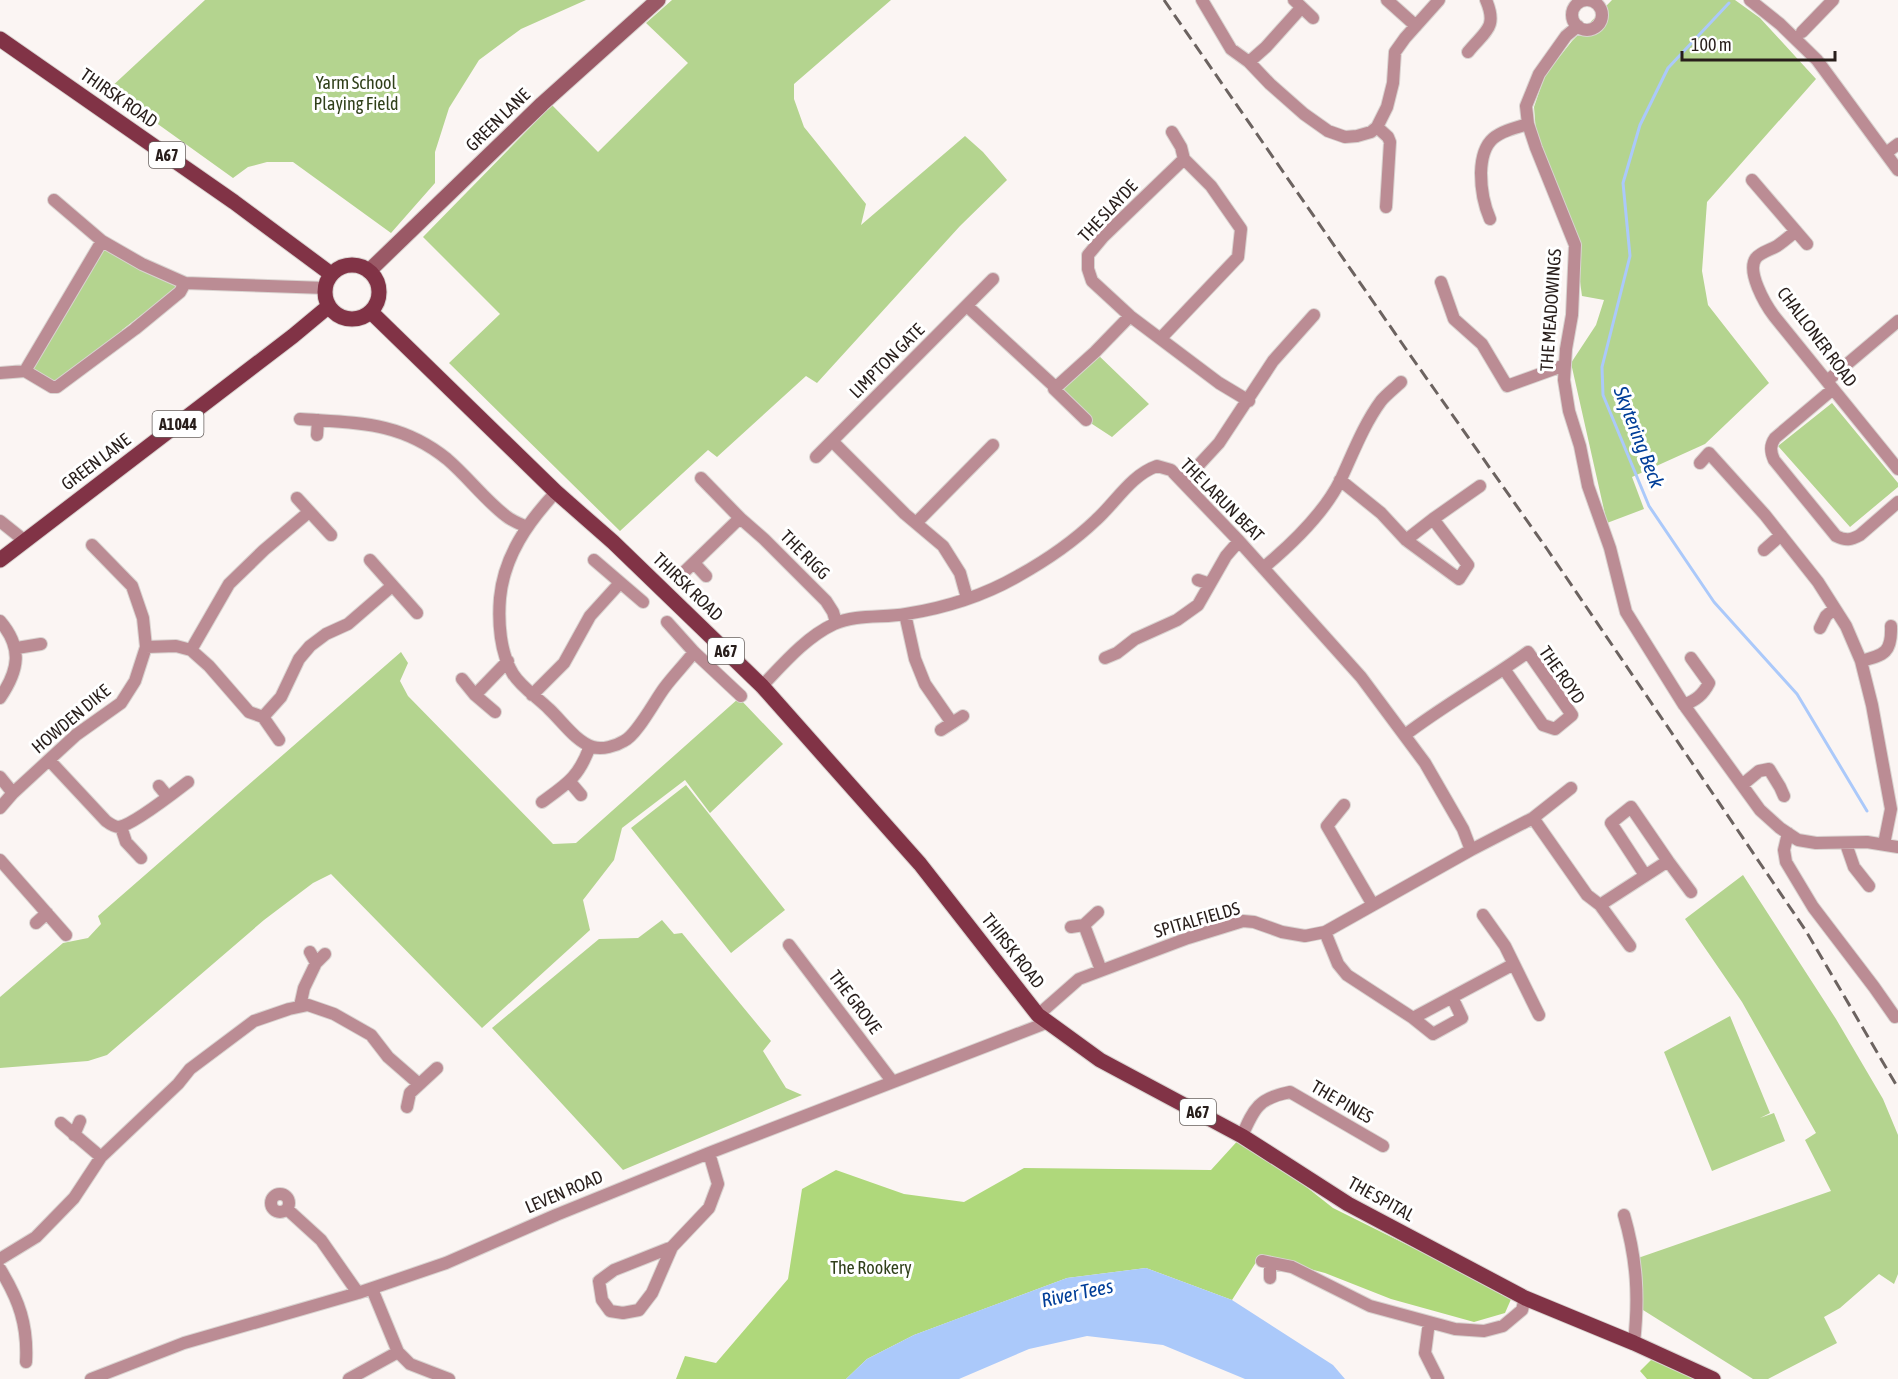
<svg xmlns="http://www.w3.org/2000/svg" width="1898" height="1379" font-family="'Asap Condensed',sans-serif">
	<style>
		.green { fill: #b4d48f }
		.forest { fill: #afd87b }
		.water { fill: #abc9fa }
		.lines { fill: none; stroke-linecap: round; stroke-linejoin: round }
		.stream { stroke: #abc9fa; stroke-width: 3 }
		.street-casing { stroke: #d9d3d0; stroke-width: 14 }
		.secondary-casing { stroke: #d9d3d0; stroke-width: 17 }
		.primary-casing { stroke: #d9d3d0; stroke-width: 17 }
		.street { stroke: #bb8c94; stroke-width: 12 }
		.secondary { stroke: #9a5966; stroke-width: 15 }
		.primary { stroke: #813346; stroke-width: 15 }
		.rail { stroke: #6c6360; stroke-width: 3; stroke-dasharray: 12 6; stroke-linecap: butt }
		.labels { text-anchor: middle; stroke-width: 6; stroke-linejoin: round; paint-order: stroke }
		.shield { fill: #fff; stroke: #68625f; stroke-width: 1.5 }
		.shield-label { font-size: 16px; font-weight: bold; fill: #281e1b }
		.park-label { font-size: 18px; fill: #30401a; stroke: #fff }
		.street-label { font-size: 18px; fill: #281e1b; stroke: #fff }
		.water-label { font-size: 20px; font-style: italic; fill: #013e98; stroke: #fff }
	</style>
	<rect width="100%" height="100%" fill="#fbf5f3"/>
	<path class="green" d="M 205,0 L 586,0 L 521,29 L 479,60 L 449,108 L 435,152 L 435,183 L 391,233 L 293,162 L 267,162 L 248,167 L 233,178 L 109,89 Z
		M 672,0 L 891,0 L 794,84 L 794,99 L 804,127 L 866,204 L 861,225 L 965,136 L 983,152 L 1007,180 L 960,226 L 817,383 L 806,376 L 717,457 L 708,450 L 620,531 L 449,363 L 500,314 L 423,237 L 552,105 L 598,152 L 688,63 L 646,23 Z
		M 1612,0 L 1735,0 L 1760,18 L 1816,79 L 1707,202 L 1702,271 L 1708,305 L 1769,383 L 1705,444 L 1632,477 L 1644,509 L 1607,523 L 1571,363 L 1596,325 L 1604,300 L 1582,296 L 1576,252 L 1536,132 L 1534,107 L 1545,75 L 1572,41 Z
		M 105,249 L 175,284 L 176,290 L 149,313 L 144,313 L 122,330 L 122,334 L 75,370 L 53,382 L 34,370 L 34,367 L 102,250 Z
		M 1095,352 L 1149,404 L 1112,437 L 1086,420 L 1054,389 Z
		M 1832,403 L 1898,483 L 1898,487 L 1850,527 L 1778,446 Z
		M 401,652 L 408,663 L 400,681 L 408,696 L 553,844 L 576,843 L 739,698 L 783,744 L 710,813 L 685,780 L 622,828 L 614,860 L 583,900 L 590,930 L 482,1028 L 331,874 L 313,883 L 264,920 L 107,1055 L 88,1061 L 0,1068 L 0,997 L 63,943 L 88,938 L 101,924 L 98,916 Z
		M 686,785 L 785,910 L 731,953 L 631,828 Z
		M 1743,875 L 1836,1019 L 1883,1099 L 1898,1135 L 1898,1274 L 1894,1284 L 1879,1274 L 1840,1308 L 1824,1317 L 1837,1343 L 1768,1379 L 1753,1379 L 1643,1310 L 1638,1258 L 1831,1191 L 1805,1140 L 1816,1133 L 1742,1002 L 1685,919 Z
		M 662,920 L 674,934 L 682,933 L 771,1041 L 763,1051 L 786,1088 L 802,1095 L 623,1170 L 492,1028 L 599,939 L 638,938 Z
		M 1730,1016 L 1770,1113 L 1760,1118 L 1774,1113 L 1785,1141 L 1712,1171 L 1664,1052 Z"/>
	<path class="forest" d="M 1242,1136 L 1333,1208 L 1512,1297 L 1505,1313 L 1474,1322 L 1391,1299 L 1325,1273 L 1260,1256 L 1232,1300 L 1146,1268 L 1067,1278 L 914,1335 L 867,1359 L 846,1379 L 676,1379 L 685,1356 L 716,1363 L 788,1279 L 802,1189 L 836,1170 L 904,1194 L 964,1202 L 1024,1168 L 1211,1170 Z
		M 1653,1358 L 1694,1379 L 1647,1379 L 1640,1371 Z"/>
	<path class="water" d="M 1146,1268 L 1232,1300 L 1333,1365 L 1345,1379 L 1245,1379 L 1163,1345 L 1087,1336 L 1029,1349 L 959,1379 L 846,1379 L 867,1359 L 914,1335 L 970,1314 L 1067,1278 Z"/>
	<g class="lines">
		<path class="stream" d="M 1729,3 L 1668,68 L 1640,125 L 1623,183 L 1630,256 L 1602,367 L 1603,395 L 1649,506 L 1714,602 L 1797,694 L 1867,811"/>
		<g class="street-casing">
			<path id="street" d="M 1202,0 L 1231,49 L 1249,62 L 1270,84 L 1304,114 L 1328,131 L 1345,137 L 1357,136 L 1371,132 L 1377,127 L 1387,107 L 1393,83 L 1395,52 L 1405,38 L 1439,0
				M 1294,0 L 1313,18
				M 1387,0 L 1416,26
				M 1750,0 L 1780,24 L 1817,60 L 1898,170
				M1572 15a15 15 0 1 1 30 0a15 15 0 1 1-30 0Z
				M 1578,26 L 1566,36 L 1539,74 L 1526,106 L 1528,124 L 1536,148 L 1575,245 L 1572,315 L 1566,349 L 1564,380 L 1569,411 L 1580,446 L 1588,486 L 1610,548 L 1626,612 L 1684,705 L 1760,810 L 1780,828 L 1798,840 L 1816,843 L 1867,842 L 1898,847
				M 1802,32 L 1833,0
				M 1468,52 C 1485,31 1498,28 1486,0
				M 1249,62 L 1266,47 L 1301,8
				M 1377,127 L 1388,137 L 1390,142 L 1386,207
				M 1886,153 L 1898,144
				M 1184,159 L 1103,237 L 1088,255 L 1088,269 L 1092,281 L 1130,316 L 1219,383 L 1249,401
				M 1752,180 L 1807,244
				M 54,200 L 102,241
				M 1490,219 C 1483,203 1481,190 1481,173 C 1482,137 1497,133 1528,124
				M 1796,231 C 1790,236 1783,242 1777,246 C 1770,250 1761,252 1756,258 C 1746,271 1765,304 1774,316 L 1898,469
				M 1441,282 L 1454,319 L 1482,344 L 1507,386 L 1565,365
				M 185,283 L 325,288
				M 967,306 L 1054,386 L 1054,389 L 1086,420
				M 1161,338 L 1238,257 L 1241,229 L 1211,186 L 1184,159 L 1181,147 L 1172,132
				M 0,373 L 25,371 L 52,387 L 57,387 L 135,329 L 180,292 L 185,283 L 142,264 L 102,241 L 25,371
				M 1827,381 L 1898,321
				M 1054,389 L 1095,352 L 1130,316
				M 1833,389 L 1775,438 C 1770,445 1770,451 1774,460 L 1836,536 C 1846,541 1851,540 1860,535 L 1898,502
				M 300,419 C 356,423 400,421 447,459 C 468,477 485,500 506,516 C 512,521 520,524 527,527
				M 317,435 L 318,420
				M 832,441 L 905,514 L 943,546 L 960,573 L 967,598
				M 816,457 L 993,279
				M 1700,463 L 1709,453 L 1765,515 L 1818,582 L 1846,626 L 1861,661 L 1872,705 L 1891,809 L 1884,844
				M 701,478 L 740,518 L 764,539 L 826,601 L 833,612 L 836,622
				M 1340,480 L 1381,513 L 1406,540 L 1459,579 L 1468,565 L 1433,519 L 1406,540
				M 1183,482 L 1219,443 L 1273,361 L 1314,315
				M 556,492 C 528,522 504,556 500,598 C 498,622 500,653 513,674 C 522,688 537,697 549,709 C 562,721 576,742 593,747 C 602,750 616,746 624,741 C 637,735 655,700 665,687 C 674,675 685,664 694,652
				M 297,498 L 331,535
				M 1433,519 L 1480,486
				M 0,521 L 25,541
				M 916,523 L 993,445
				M 1764,550 L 1781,535
				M 370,560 L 417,613
				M 594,560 L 643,602
				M 694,563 L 706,576
				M 1263,568 C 1292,544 1324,514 1341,479 C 1353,453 1364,424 1381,401 C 1387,394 1395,388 1401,382
				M 681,575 L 740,518
				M 1198,580 L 1210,584
				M 905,614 L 915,659 L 925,684 L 952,723
				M 0,621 C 23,648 19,670 0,698
				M 667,622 L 694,652 L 741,696
				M 1820,628 L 1826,616 L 1834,609
				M 146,647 L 176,646 L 191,650 L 209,666 L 249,712 L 263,717 L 281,697 L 299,659 L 310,646 L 326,634 L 348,624 L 392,586
				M 17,648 L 41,644
				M 191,650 L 229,584 L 264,550 L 309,512
				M 1105,658 L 1117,653 L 1135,639 L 1177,620 L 1198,605 L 1226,556 L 1239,541
				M 1861,661 C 1885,655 1892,652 1891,626
				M 462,679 L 475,695 L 495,712
				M 762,686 C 783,664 806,637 834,624 C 856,614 883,618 906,614 C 944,608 985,595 1018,576 C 1045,561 1073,542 1096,520 C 1116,502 1131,475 1157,466 L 1171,470 L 1239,541 L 1361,677 L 1425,763 L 1463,829 L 1471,850
				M 475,695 L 508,661
				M 532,695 L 564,663 L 590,616 L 619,584
				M 1684,705 C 1696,700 1703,695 1709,683 L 1691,658
				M 263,717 L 279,740
				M 941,730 L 963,716
				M 1405,735 C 1444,705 1488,681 1528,652 L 1572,715 L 1555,729 L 1543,725 L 1504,669
				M 49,760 L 106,821 C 110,824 114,827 119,827 C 133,825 175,792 188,782
				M 0,777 L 13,793
				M 570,782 L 581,795
				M 1742,785 L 1759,771 L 1769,769 L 1780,787 L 1784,796
				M 159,786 L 168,797
				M 542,802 C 567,784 579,777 590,746
				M 1344,805 L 1327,826 L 1373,905
				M 0,808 L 13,793 L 76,735 L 121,703 L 135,681 L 146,647 L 143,618 L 132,586 L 92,545
				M 1533,818 L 1587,895 L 1600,905 L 1668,861 L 1631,807 L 1611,823 L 1645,875
				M 121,827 L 126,842 L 141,858
				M 1788,833 L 1784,850 L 1786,862 L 1813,907 L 1874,987 L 1895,1017
				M 1846,844 L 1854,867 L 1869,886
				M 0,860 L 66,935
				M 1668,861 L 1691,892
				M 1600,905 L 1630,946
				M 1483,915 L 1505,946 L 1539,1015
				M 36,923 L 47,913
				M 1084,925 L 1101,970
				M 1071,927 L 1084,925 L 1098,912
				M 1325,932 L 1338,964 L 1347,975 L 1413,1018 L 1433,1034 L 1462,1018 L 1452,997
				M 789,945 L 892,1081
				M 310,952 L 316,963 L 325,954
				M 300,1006 L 304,988 L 316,963
				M 1038,1015 L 1079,979 L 1188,938 L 1243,921 L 1254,922 L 1282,932 L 1305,936 L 1325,932 L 1471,850 L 1533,818 L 1571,788
				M 1413,1018 L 1514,964
				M 407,1107 L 410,1093 L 437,1068
				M 61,1123 L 101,1157
				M 74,1135 L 80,1121
				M 1242,1136 C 1254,1108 1259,1098 1290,1092 L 1383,1146
				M271 1203a9 9 0 1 1 18 0a9 9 0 1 1-18 0Z
				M 287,1209 L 321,1240 L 358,1293
				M 1624,1215 C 1637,1260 1639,1297 1634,1343
				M 672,1247 L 614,1270 L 599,1281 L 602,1300 L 610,1311 L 623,1313 L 639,1310 L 652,1293 L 672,1247 L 709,1208 L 718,1184 L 709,1153
				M 0,1259 L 36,1237 L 74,1198 L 101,1157 L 178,1084 L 190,1069 L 254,1021 L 289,1009 L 308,1005 L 334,1014 L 371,1035 L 388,1057 L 419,1084
				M 1262,1261 L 1292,1267 L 1370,1306 L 1455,1329 L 1484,1331 L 1503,1326 L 1522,1310 L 1525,1298
				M 0,1269 C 19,1300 28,1325 26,1362
				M 1270,1278 L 1270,1263
				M 372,1289 L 398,1352 L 410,1364 L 449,1379
				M 1429,1322 L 1425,1353 L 1438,1379
				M 91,1379 L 184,1343 L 358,1293 L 446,1263 L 556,1215 L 709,1153 L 1046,1023
				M 349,1379 L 398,1352"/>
		</g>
		<g class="secondary-casing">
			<path id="secondary" d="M 369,271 L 542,104 L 658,0"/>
		</g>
		<g class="primary-casing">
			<path id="primary" d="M 0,39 L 234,202 L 331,274
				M325 292a27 27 0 1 1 54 0a27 27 0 1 1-54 0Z
				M 371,312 L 556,492 L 613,542 L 762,686 L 920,864 L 1038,1015 L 1100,1060 L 1242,1136 L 1348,1204 L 1525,1298 L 1634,1343 L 1713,1379
				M 0,560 L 293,336 L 329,306"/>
		</g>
		<use href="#street" class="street"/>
		<use href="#secondary" class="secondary"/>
		<use href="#primary" class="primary"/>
		<path class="rail" d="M 1164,0 L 1408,352 L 1547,549 L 1806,931 L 1898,1088"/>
	</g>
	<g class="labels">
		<g class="shield">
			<rect x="149" y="142" width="36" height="26" rx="4.5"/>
			<rect x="152.5" y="411" width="51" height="26" rx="4.5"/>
			<rect x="708" y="638" width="36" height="26" rx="4.5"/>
			<rect x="1180" y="1099" width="36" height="26" rx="4.5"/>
		</g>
		<g class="shield-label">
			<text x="167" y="161">A67</text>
			<text x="178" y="430">A1044</text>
			<text x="726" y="657">A67</text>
			<text x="1198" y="1118">A67</text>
		</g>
		<g class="park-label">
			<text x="356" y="89">Yarm School<tspan x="356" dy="21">Playing Field</tspan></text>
			<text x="871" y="1274">The Rookery</text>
		</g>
		<g class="street-label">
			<text transform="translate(119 98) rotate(35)" y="6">THIRSK ROAD</text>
			<text transform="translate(498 120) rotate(-44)" y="6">GREEN LANE</text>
			<text transform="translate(1108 211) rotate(-47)" y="6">THE SLAYDE</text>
			<text transform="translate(1551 310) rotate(-86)" y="6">THE MEADOWINGS</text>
			<text transform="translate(1817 337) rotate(53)" y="6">CHALLONER ROAD</text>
			<text transform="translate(887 361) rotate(-45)" y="6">LIMPTON GATE</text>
			<text transform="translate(96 462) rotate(-37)" y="6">GREEN LANE</text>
			<text transform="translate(1222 500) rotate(45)" y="6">THE LARUN BEAT</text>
			<text transform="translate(805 555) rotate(45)" y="6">THE RIGG</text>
			<text transform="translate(688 587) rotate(44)" y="6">THIRSK ROAD</text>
			<text transform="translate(1562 675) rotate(55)" y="6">THE ROYD</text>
			<text transform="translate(71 719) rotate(-40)" y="6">HOWDEN DIKE</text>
			<text transform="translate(1197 920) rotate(-16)" y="6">SPITALFIELDS</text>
			<text transform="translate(1013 951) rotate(52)" y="6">THIRSK ROAD</text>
			<text transform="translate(855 1002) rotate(53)" y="6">THE GROVE</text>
			<text transform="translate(1342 1102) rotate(30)" y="6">THE PINES</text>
			<text transform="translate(564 1192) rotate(-23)" y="6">LEVEN ROAD</text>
			<text transform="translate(1381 1199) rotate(29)" y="6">THE SPITAL</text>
		</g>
		<g class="water-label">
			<text transform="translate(1639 437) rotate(69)" y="7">Skytering Beck</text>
			<text transform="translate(1077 1293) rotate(-12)" y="7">River Tees</text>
		</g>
	</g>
	<path d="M1682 51v9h153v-9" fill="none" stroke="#281e1b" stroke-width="3"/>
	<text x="1691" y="51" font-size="18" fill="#281e1b" stroke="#ffffff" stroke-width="4.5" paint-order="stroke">100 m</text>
</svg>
